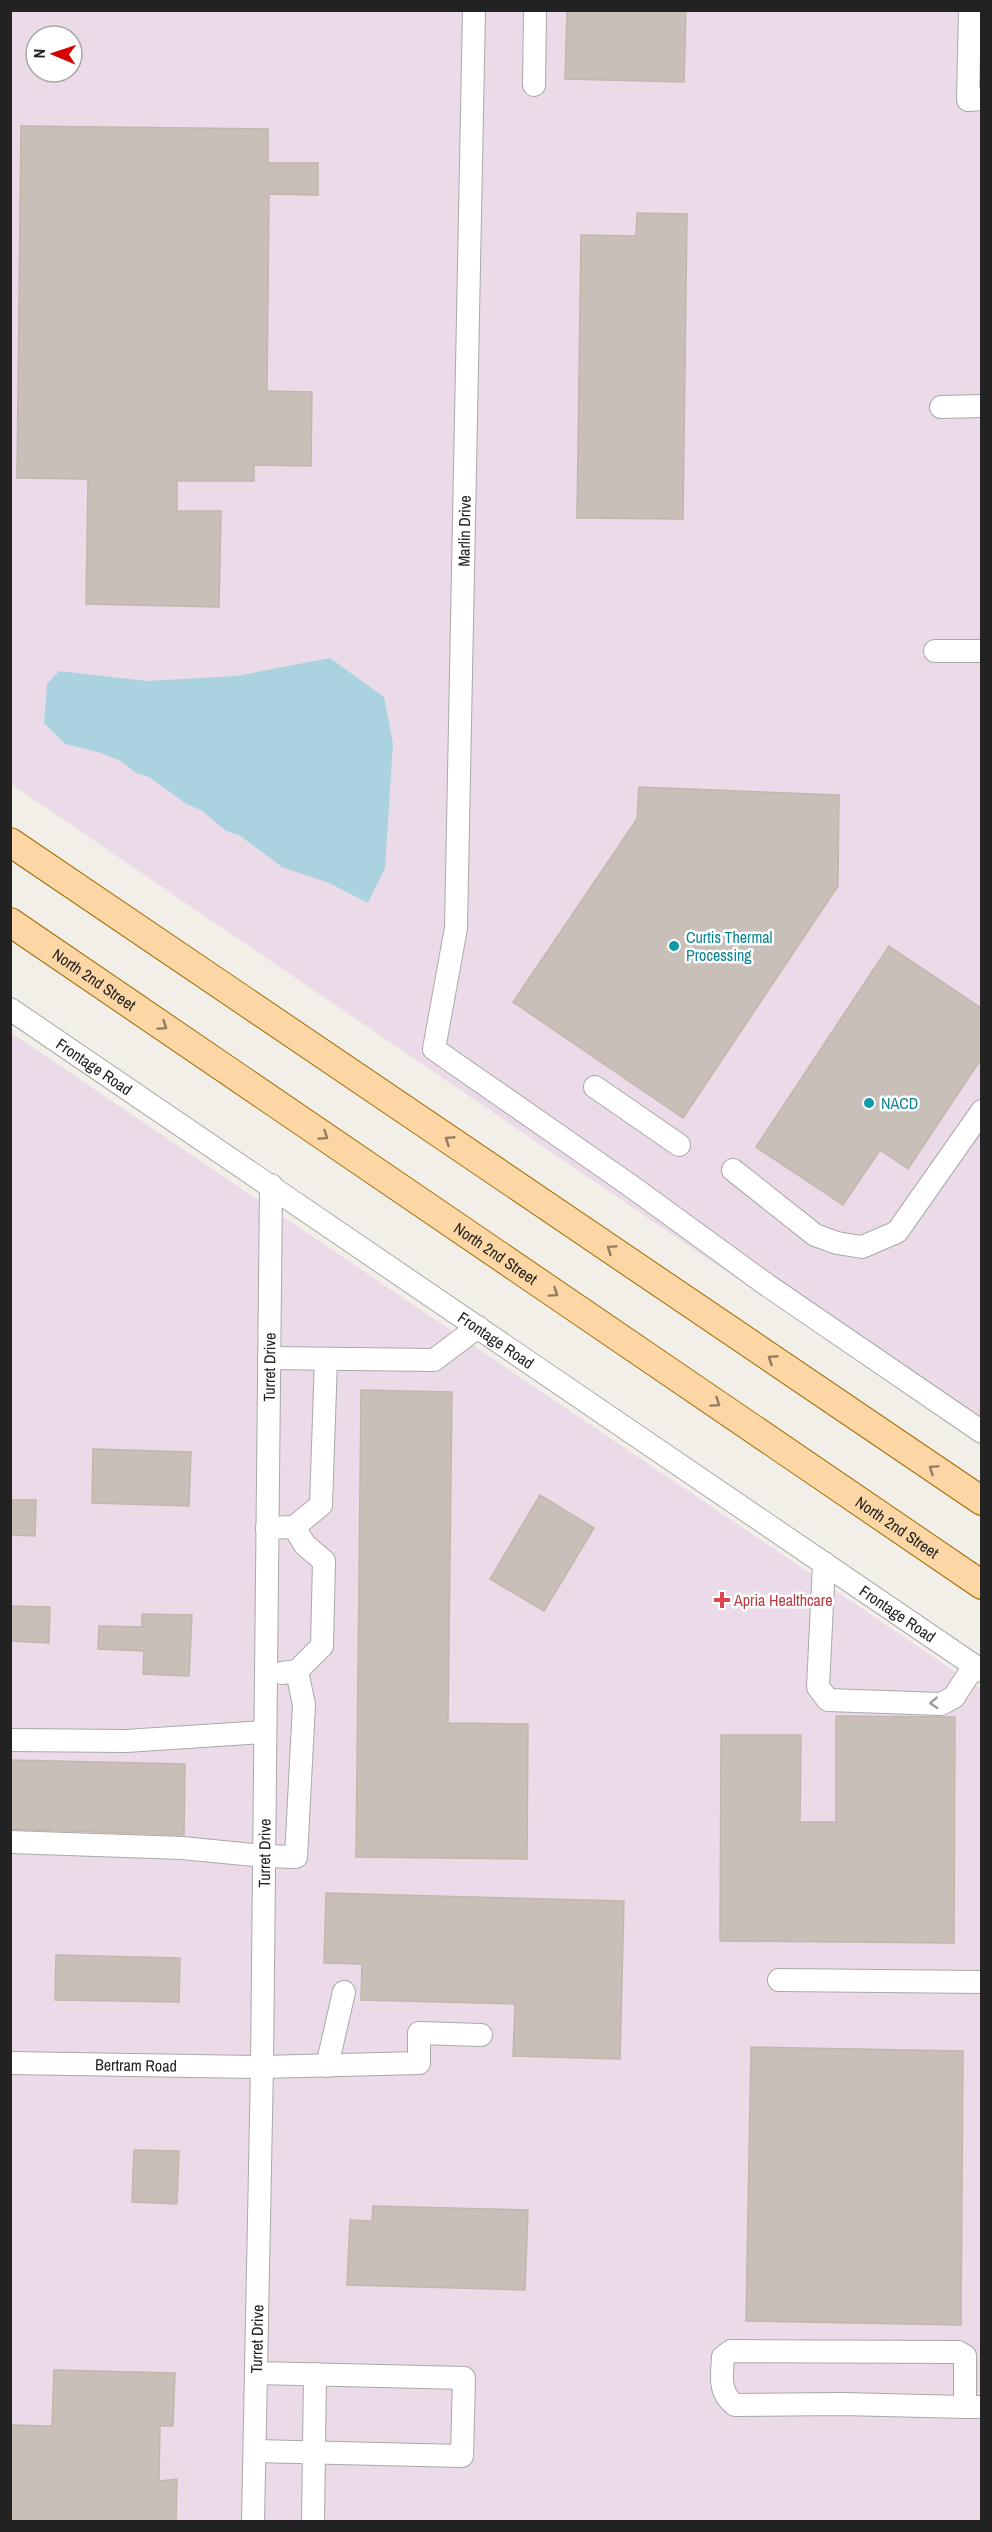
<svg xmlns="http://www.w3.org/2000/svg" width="992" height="2532" font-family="'Archivo Narrow',sans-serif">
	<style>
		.industrial { fill: #ebdbe8; fill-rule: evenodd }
		.water { fill: #aad3df }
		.building { fill: #c7bfb8; stroke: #c4b6ab; stroke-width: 1.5 }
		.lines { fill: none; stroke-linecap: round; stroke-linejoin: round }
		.minor-casing { stroke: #a9a9a9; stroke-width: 24 }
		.major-casing { stroke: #a06b00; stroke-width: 30 }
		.minor { stroke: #fff; stroke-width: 22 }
		.major { stroke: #fcd6a4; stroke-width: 28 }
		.oneway { stroke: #8f7c63 }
		.oneway2 { stroke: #9c9c9c }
		.culture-dot { fill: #0f9aa8; stroke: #fff; stroke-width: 2 }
		.health-dot { fill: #e0444e; stroke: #fff; stroke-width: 2 }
		.labels { text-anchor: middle; stroke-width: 5; stroke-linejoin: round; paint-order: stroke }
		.street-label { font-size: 16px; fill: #222; stroke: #fff }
		.culture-label { font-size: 16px; fill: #0d838f; stroke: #fff; text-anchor: start }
		.health-label { font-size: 16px; fill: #be3a42; stroke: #fff; text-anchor: start }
	</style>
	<rect width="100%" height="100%" fill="#f2efe9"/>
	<path class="industrial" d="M 10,11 L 981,11 L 981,1445 L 11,784 ZM 36,36 L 72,36 L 72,72 L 36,72 Z
		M 10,1032 L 981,1689 L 981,2521 L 11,2521 Z"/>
	<path class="water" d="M 330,658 L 384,697 L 393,744 L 385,868 L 368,903 L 329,883 L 282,867 L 239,835 L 226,831 L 201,810 L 188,805 L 149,777 L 136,773 L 121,761 L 98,752 L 65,744 L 44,723 L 47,684 L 59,671 L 147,681 L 236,676 Z"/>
	<path class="building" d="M 567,10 L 686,10 L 684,82 L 565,79 Z
		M 21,126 L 268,129 L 268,163 L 318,163 L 318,195 L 269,194 L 267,391 L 312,392 L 311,466 L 254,465 L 254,481 L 177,481 L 177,511 L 221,511 L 219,607 L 86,604 L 88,479 L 17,478 Z
		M 637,213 L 687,214 L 683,519 L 577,518 L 581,235 L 636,236 Z
		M 639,787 L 839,795 L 838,886 L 683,1118 L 513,1002 L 637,819 Z
		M 889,946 L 981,1008 L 981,1059 L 908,1169 L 880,1150 L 843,1205 L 756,1147 Z
		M 361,1390 L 452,1392 L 448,1723 L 528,1724 L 527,1859 L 356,1857 Z
		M 93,1449 L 191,1452 L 189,1506 L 92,1503 Z
		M 540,1495 L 594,1528 L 544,1611 L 490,1579 Z
		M 10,1500 L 36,1500 L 35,1536 L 10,1535 Z
		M 10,1606 L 50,1607 L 49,1643 L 10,1641 Z
		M 142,1614 L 192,1615 L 189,1676 L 143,1674 L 144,1651 L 98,1649 L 99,1626 L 142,1627 Z
		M 836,1716 L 955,1717 L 954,1943 L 720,1941 L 721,1735 L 801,1735 L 800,1822 L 836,1822 Z
		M 10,1760 L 185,1764 L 184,1835 L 10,1829 Z
		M 326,1893 L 624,1901 L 620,2059 L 513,2056 L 515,2004 L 361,2000 L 362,1964 L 324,1963 Z
		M 56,1955 L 180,1958 L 179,2002 L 55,2000 Z
		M 751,2047 L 963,2051 L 961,2325 L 746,2321 Z
		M 134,2150 L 179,2151 L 177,2204 L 132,2202 Z
		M 373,2206 L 528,2210 L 525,2290 L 347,2285 L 350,2220 L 372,2221 Z
		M 54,2370 L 175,2373 L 173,2426 L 160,2426 L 159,2481 L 177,2479 L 176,2522 L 10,2522 L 10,2425 L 52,2426 Z"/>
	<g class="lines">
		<g class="minor-casing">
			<g id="minor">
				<path d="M 474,10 L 456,928 L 434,1049 L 631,1186 L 767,1285 L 982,1432"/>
				<path d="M 970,10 L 968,100 L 982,99"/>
				<path d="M 534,85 L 535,10"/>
				<path d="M 941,407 L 982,406"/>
				<path d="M 935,651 L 982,651"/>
				<path id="s1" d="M 10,1009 L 982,1671"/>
				<path d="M 595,1087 L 679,1145"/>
				<path d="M 733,1170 L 815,1235 L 837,1243 L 862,1247 L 897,1232 L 982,1111"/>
				<path d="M 269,1358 L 434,1360 L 478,1327"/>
				<path d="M 267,1528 L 294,1527 L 321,1505 L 326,1359"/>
				<path d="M 824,1563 L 818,1687 L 828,1700 L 941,1704 L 954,1697 L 974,1666"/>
				<path d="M 282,1673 L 297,1671 L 322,1646 L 324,1561 L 305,1545 L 294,1527"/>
				<path d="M 10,1740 L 126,1741 L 265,1732"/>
				<path d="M 10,1842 L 182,1848 L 264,1856 L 296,1857 L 304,1705 L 297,1671"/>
				<path d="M 779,1980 L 982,1982"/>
				<path id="s2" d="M 10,2063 L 262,2067 L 419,2063 L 419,2033 L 481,2035"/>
				<path d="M 327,2066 L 344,1992"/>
				<path d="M 965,2407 L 965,2356 L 958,2352 L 731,2351 L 723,2357 C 722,2376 718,2392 735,2405 L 843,2404 L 965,2407 L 982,2407"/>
				<path d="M 255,2451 L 462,2456 L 464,2378 L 256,2373"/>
				<path id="s3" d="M 253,2522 L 262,2067 L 271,1185"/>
				<path d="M 313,2522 L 315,2374"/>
			</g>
		</g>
		<g class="major-casing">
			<g id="major">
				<path d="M 10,842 L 982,1501"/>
				<path id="s4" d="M 10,922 L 982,1585"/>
			</g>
		</g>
		<use href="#minor" class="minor"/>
		<use href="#major" class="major"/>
	</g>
	<defs><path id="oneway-chevron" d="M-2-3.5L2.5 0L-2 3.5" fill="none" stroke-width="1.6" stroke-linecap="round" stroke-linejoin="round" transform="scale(1.5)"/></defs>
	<g class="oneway">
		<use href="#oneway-chevron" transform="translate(163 1026) rotate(34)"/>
		<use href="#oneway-chevron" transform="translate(324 1136) rotate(34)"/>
		<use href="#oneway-chevron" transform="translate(449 1140) rotate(-146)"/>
		<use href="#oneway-chevron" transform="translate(611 1249) rotate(-146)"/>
		<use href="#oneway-chevron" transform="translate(554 1293) rotate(34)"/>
		<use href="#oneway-chevron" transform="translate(772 1359) rotate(-146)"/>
		<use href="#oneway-chevron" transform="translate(716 1403) rotate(34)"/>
		<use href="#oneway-chevron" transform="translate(933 1469) rotate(-146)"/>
	</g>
	<use class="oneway2" href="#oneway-chevron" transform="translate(934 1703) rotate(177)"/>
	<g class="culture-dot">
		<circle cx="674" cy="946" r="6"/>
		<circle cx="869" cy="1103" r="6"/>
	</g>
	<path class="health-dot" d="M719 1591h6v6h6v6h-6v6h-6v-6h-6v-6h6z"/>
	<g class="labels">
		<g class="street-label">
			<text transform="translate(464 531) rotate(-89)" y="6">Marlin Drive</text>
			<text dy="6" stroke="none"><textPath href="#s4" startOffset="102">North 2nd Street</textPath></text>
			<text dy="6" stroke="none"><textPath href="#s1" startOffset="102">Frontage Road</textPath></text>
			<text dy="6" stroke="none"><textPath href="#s4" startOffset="588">North 2nd Street</textPath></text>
			<text dy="6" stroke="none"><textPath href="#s1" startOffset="588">Frontage Road</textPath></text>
			<text dy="6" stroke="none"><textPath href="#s3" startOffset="1155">Turret Drive</textPath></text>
			<text dy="6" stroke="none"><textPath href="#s4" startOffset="1074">North 2nd Street</textPath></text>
			<text dy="6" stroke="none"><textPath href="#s1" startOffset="1074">Frontage Road</textPath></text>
			<text dy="6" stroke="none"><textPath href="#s3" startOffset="669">Turret Drive</textPath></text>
			<text dy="6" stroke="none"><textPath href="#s2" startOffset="126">Bertram Road</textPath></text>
			<text dy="6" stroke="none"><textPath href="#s3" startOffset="183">Turret Drive</textPath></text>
		</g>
		<g class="culture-label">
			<text x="686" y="943">Curtis Thermal<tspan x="686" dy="18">Processing</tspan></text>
			<text x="881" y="1109">NACD</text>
		</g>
		<g class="health-label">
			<text x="734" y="1606">Apria Healthcare</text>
		</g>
	</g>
	<rect width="992" height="2532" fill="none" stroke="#222222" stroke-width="24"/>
	<g transform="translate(54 54) rotate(272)"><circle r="28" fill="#ffffff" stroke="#a7a7a7" stroke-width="1.5"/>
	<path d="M0-4.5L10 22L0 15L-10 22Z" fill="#d40000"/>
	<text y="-9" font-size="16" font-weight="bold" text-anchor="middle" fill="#222222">N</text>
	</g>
</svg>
